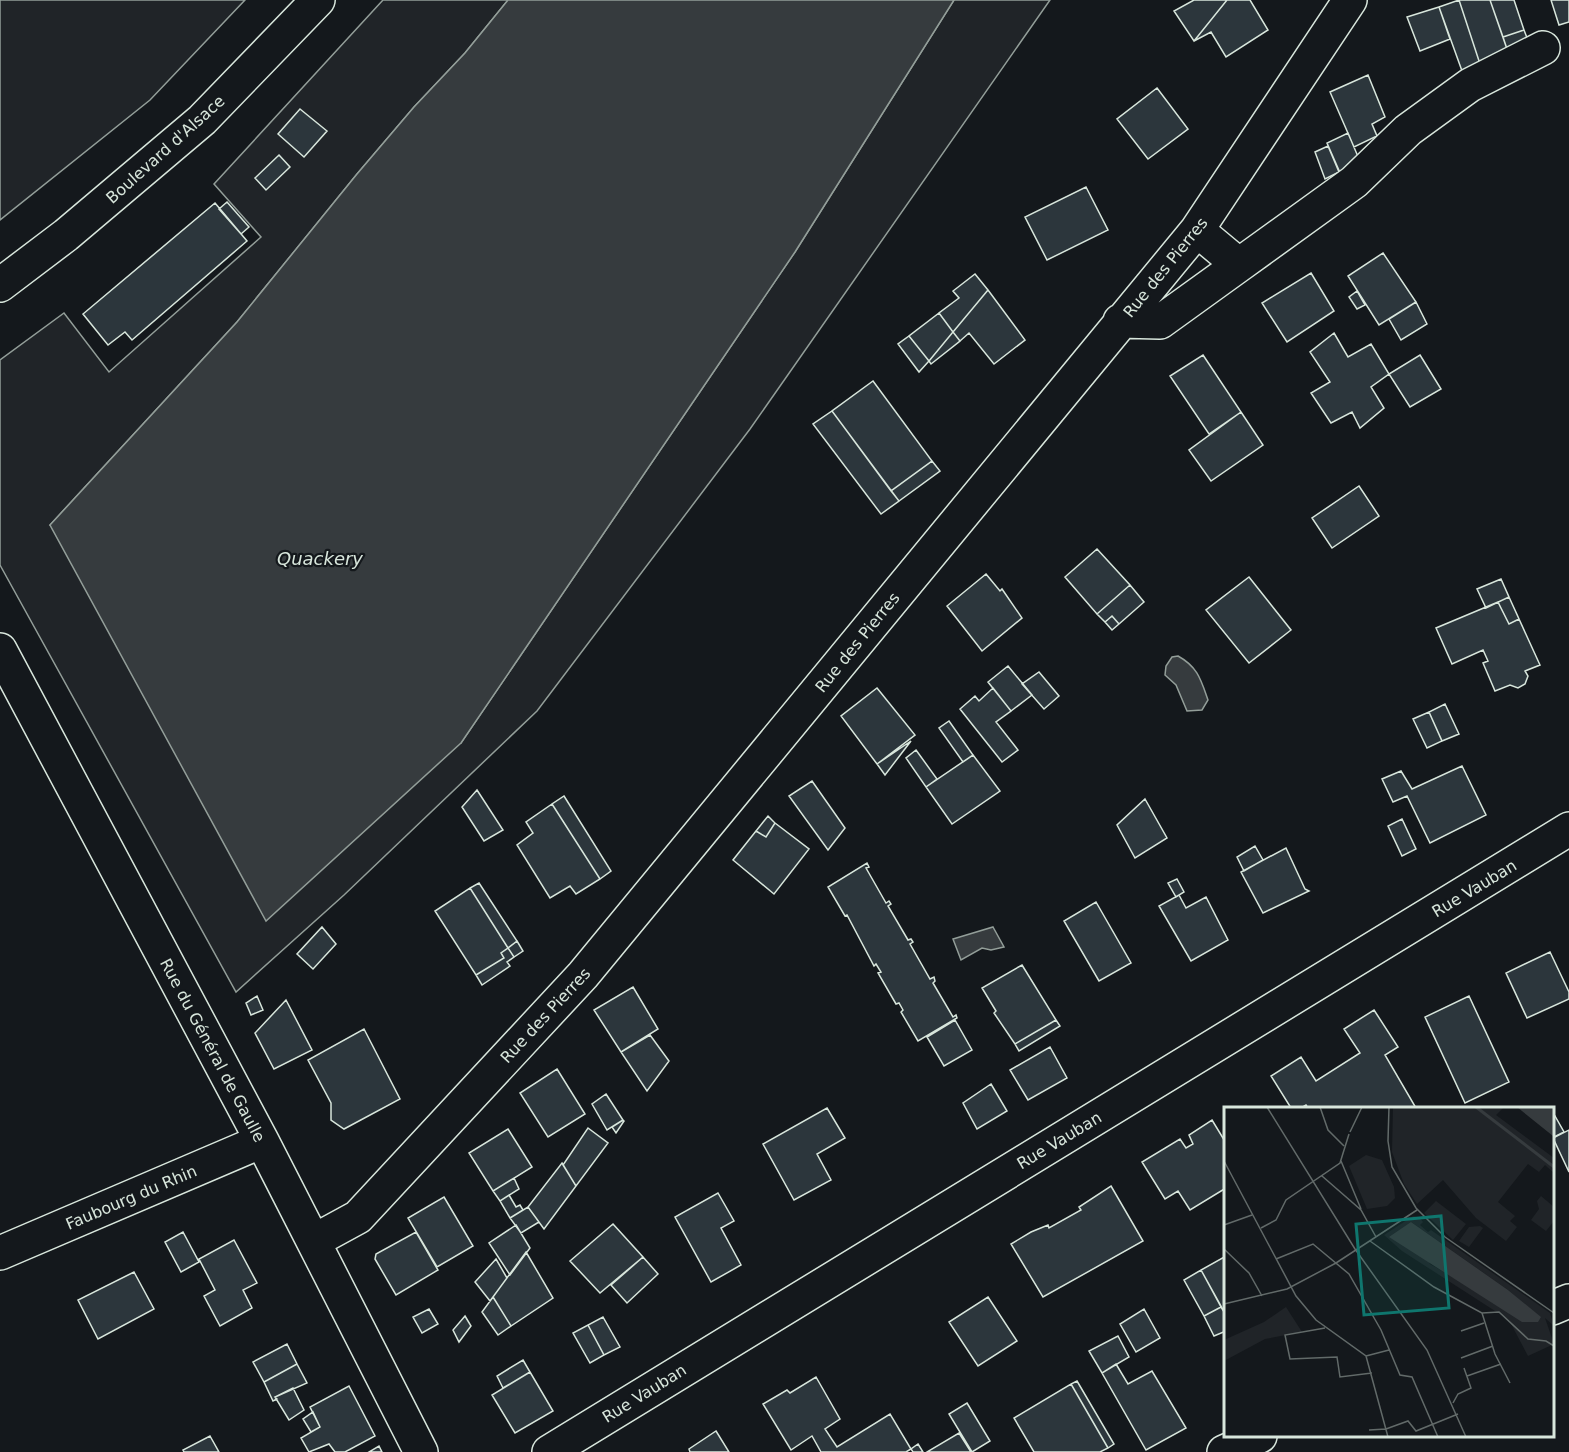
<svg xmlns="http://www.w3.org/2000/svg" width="1569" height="1452" font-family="'DejaVu Sans',sans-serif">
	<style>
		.green { fill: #202428; stroke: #939e99; stroke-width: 1.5 }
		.water { fill: #363b3e; stroke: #939e99; stroke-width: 1.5 }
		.building { fill: #2c363c; stroke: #d8e6dc; stroke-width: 1.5 }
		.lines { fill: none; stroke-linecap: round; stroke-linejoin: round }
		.minor-casing { stroke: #d8e6dc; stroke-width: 36 }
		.minor { stroke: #14181c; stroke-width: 33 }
		.labels { text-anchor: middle; stroke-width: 4.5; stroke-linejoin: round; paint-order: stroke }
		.street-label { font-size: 16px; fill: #d8e6dc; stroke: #14181c }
		.water-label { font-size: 18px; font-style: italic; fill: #d8e6dc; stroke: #14181c }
		.inset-river { fill: none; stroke: #363b3e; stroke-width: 3 }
		.inset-road { fill: none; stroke: #626a69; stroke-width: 1.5 }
		.view { fill: #0f766e; fill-opacity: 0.15; stroke: #0f766e; stroke-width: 3 }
		.inset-edge { fill: none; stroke: #d8e6dc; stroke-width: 3 }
	</style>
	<rect width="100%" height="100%" fill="#14181c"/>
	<path class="green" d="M 0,0 L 245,0 L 150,100 L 0,220 Z
		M 383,0 L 508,0 L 465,53 L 414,107 L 357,174 L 237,322 L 50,525 L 461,743 L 795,252 L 954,0 L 1050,0 L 750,429 L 537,711 L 344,895 L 236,992 L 0,565 L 0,360 L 64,313 L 109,372 L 261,237 L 214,184 Z"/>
	<path class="water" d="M 508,0 L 954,0 L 795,252 L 461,743 L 266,921 L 50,525 L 237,322 L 357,174 L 414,107 L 465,53 Z
		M 1178,656 C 1198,667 1201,680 1208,700 L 1202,710 L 1187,711 L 1176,685 L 1165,675 L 1166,666 L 1172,657 Z
		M 993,927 L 1004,947 L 991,950 L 982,948 L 961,960 L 953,939 Z"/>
	<path class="building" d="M 1194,0 L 1227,0 L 1194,41 L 1174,11 Z
		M 1227,0 L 1250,0 L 1268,30 L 1226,57 L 1211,32 L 1194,41 Z
		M 1459,0 L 1482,70 L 1466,82 L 1439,7 Z
		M 1459,0 L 1490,0 L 1508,52 L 1482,70 Z
		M 1490,0 L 1514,0 L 1524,30 L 1503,37 Z
		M 1551,0 L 1569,0 L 1569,22 L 1559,25 Z
		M 1439,7 L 1450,39 L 1420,51 L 1407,17 Z
		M 1524,30 L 1529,43 L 1508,52 L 1503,37 Z
		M 1368,75 L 1385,117 L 1372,124 L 1377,136 L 1354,147 L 1330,92 Z
		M 1157,88 L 1188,129 L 1148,159 L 1117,119 Z
		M 300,109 L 327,131 L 304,157 L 278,134 Z
		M 1348,133 L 1359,159 L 1341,175 L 1327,143 Z
		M 1328,146 L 1339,172 L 1325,179 L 1315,152 Z
		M 279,155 L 290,167 L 266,190 L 255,178 Z
		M 1086,187 L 1108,230 L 1047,260 L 1025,217 Z
		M 227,202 L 249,227 L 241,234 L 219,209 Z
		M 215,203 L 247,241 L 132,340 L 125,332 L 108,345 L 83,314 Z
		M 1383,253 L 1416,302 L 1379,325 L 1348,276 Z
		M 1311,273 L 1334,311 L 1287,342 L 1262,303 Z
		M 975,274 L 988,290 L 953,332 L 939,313 L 959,298 L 953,291 Z
		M 988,290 L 1025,340 L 994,364 L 969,333 L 960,341 L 953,332 Z
		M 1357,291 L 1365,305 L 1357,309 L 1349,297 Z
		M 1416,302 L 1427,324 L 1401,340 L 1389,319 Z
		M 939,313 L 953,332 L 929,361 L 909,336 Z
		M 953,332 L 960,341 L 931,364 L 929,361 Z
		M 1334,333 L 1348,357 L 1371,344 L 1389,374 L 1371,387 L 1384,408 L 1360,428 L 1352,412 L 1331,423 L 1311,393 L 1330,382 L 1310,352 Z
		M 909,336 L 929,361 L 919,372 L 898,344 Z
		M 1203,355 L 1241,412 L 1209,434 L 1170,376 Z
		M 1420,355 L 1441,389 L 1410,407 L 1389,374 Z
		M 873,381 L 932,461 L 891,491 L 832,411 Z
		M 832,411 L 899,501 L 881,514 L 813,424 Z
		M 1241,412 L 1263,445 L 1211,481 L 1189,450 Z
		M 932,461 L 940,471 L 899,501 L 891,491 Z
		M 1359,486 L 1379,516 L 1332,548 L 1312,518 Z
		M 1097,549 L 1130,585 L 1097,614 L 1065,577 Z
		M 986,574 L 1000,591 L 1002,589 L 1022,618 L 982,651 L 947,606 Z
		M 1249,577 L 1291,630 L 1249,663 L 1206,610 Z
		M 1501,579 L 1509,597 L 1486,608 L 1477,589 Z
		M 1130,585 L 1144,602 L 1119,624 L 1112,616 L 1105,622 L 1097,614 Z
		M 1509,597 L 1519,619 L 1509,624 L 1498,602 Z
		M 1498,602 L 1509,624 L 1519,619 L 1540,665 L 1525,671 L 1528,676 L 1525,684 L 1518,688 L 1510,685 L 1495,691 L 1483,663 L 1488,661 L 1483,650 L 1452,664 L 1436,628 Z
		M 1112,616 L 1119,624 L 1112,630 L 1105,622 Z
		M 1008,666 L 1032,695 L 1011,711 L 988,682 Z
		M 1039,672 L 1059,696 L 1044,709 L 1022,684 Z
		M 877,688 L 915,735 L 877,764 L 841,716 Z
		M 993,688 L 1011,711 L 996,722 L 1018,750 L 1002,762 L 960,709 L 975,696 L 979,701 Z
		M 1445,704 L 1459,734 L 1442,741 L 1429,712 Z
		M 1429,712 L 1442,741 L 1427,748 L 1413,719 Z
		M 949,721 L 973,755 L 963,762 L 939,728 Z
		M 911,741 L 901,754 L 885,775 L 877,764 Z
		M 916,750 L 937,779 L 926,787 L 906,758 Z
		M 973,755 L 1000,791 L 952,824 L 926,787 Z
		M 1462,766 L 1486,815 L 1430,843 L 1407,796 L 1393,802 L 1382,779 L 1401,771 L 1412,789 Z
		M 812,781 L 845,828 L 828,850 L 789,796 Z
		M 477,790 L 503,830 L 484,841 L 462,807 Z
		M 564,796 L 611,871 L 600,879 L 552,804 Z
		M 1145,799 L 1167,838 L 1135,858 L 1117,825 Z
		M 552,804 L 600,879 L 576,894 L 570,886 L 550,898 L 517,845 L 533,833 L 526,822 Z
		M 768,816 L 775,823 L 766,837 L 756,831 Z
		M 1402,819 L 1416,849 L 1402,856 L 1388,826 Z
		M 775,823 L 809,849 L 774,894 L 733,860 L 756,831 L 766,837 Z
		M 1255,846 L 1263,860 L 1244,871 L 1237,857 Z
		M 1286,848 L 1305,889 L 1309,891 L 1263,913 L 1241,872 Z
		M 867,863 L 869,867 L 866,868 L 886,903 L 889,901 L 891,904 L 888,906 L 908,940 L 911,939 L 913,942 L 910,944 L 930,979 L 934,977 L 935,981 L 933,983 L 953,1017 L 956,1015 L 957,1018 L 918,1041 L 901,1012 L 903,1010 L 899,1003 L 896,1004 L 878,973 L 881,972 L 876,964 L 874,966 L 847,915 L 845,916 L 828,887 Z
		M 1177,879 L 1184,892 L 1176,897 L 1168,883 Z
		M 479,883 L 517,941 L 508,948 L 470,888 Z
		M 470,888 L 508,948 L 501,953 L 504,958 L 476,975 L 435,911 Z
		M 1179,895 L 1186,908 L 1206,897 L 1228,940 L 1191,961 L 1159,906 Z
		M 1096,902 L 1131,963 L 1099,981 L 1064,921 Z
		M 322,927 L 336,944 L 313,969 L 297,954 Z
		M 517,941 L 523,951 L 514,957 L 508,948 Z
		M 508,948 L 514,957 L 507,962 L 510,966 L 482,985 L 476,975 L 504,958 L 501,953 Z
		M 1550,952 L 1569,992 L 1569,999 L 1527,1018 L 1506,973 Z
		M 1022,965 L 1056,1020 L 1015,1044 L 994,1013 L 996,1011 L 982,988 Z
		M 633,987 L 658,1029 L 621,1052 L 594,1010 Z
		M 257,996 L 263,1010 L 251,1015 L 246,1003 Z
		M 1469,996 L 1509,1082 L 1465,1103 L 1425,1017 Z
		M 286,1000 L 312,1050 L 274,1069 L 255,1033 Z
		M 1374,1010 L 1398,1047 L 1385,1055 L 1416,1108 L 1308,1108 L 1306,1105 L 1301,1108 L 1291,1108 L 1271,1076 L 1301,1057 L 1316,1081 L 1360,1053 L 1344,1029 Z
		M 955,1020 L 972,1050 L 944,1066 L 927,1037 Z
		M 1056,1020 L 1060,1026 L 1019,1051 L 1015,1044 Z
		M 364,1029 L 400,1099 L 344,1129 L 331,1120 L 331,1103 L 308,1060 Z
		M 650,1035 L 669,1061 L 647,1091 L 621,1052 Z
		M 1050,1047 L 1067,1078 L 1028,1100 L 1010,1070 Z
		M 557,1069 L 585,1114 L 548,1137 L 520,1093 Z
		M 991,1084 L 1007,1111 L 977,1129 L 963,1103 Z
		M 606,1094 L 623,1120 L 607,1130 L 592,1104 Z
		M 827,1108 L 845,1138 L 817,1154 L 831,1180 L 794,1200 L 763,1144 Z
		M 1555,1116 L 1564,1132 L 1552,1138 L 1552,1117 Z
		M 623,1120 L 624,1121 L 616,1133 L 612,1127 Z
		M 1212,1120 L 1226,1143 L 1226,1188 L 1190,1210 L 1178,1191 L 1165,1199 L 1142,1162 L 1180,1139 L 1186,1148 L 1193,1144 L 1189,1135 Z
		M 588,1128 L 608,1143 L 576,1186 L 563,1165 Z
		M 508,1129 L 532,1167 L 493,1191 L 469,1153 Z
		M 1569,1130 L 1569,1172 L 1553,1138 Z
		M 562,1163 L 576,1186 L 544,1229 L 528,1207 Z
		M 514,1178 L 519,1189 L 500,1201 L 493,1191 Z
		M 1111,1186 L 1143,1241 L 1043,1297 L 1011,1244 L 1031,1232 L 1048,1225 L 1049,1228 L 1081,1210 L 1079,1207 Z
		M 718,1193 L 734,1221 L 721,1228 L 741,1265 L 711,1282 L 675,1217 Z
		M 509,1195 L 516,1207 L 520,1205 L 523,1210 L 510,1218 L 500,1201 Z
		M 444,1197 L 473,1246 L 437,1267 L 408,1218 Z
		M 528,1207 L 539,1222 L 521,1233 L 510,1218 Z
		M 613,1224 L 643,1257 L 600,1293 L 570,1261 Z
		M 516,1225 L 530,1248 L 510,1275 L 489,1243 Z
		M 183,1232 L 199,1262 L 181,1272 L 165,1242 Z
		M 416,1232 L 438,1270 L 396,1295 L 375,1259 L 376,1254 Z
		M 234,1240 L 257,1283 L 243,1290 L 252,1308 L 220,1326 L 204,1296 L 215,1290 L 199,1259 Z
		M 526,1252 L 553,1298 L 511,1326 L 493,1297 Z
		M 1226,1256 L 1226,1315 L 1201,1270 Z
		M 643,1257 L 658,1274 L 627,1303 L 611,1285 Z
		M 496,1259 L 507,1278 L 490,1301 L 475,1282 Z
		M 1201,1270 L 1221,1307 L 1204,1316 L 1184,1280 Z
		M 134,1272 L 154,1309 L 98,1339 L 78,1300 Z
		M 493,1297 L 511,1326 L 498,1335 L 482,1312 Z
		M 988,1297 L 1017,1341 L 978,1366 L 949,1322 Z
		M 1221,1307 L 1226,1315 L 1226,1331 L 1214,1336 L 1204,1316 Z
		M 429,1309 L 438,1324 L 422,1333 L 413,1317 Z
		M 1144,1309 L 1160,1338 L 1136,1352 L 1120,1324 Z
		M 465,1316 L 471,1326 L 459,1342 L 453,1330 Z
		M 603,1317 L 620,1347 L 604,1355 L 588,1325 Z
		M 588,1325 L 604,1355 L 590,1363 L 573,1333 Z
		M 1118,1336 L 1129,1357 L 1102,1373 L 1089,1351 Z
		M 287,1344 L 297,1364 L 264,1382 L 253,1362 Z
		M 523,1360 L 530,1372 L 503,1388 L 497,1376 Z
		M 297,1364 L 307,1383 L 275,1397 L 277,1399 L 273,1401 L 264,1382 Z
		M 1116,1364 L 1128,1384 L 1152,1371 L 1186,1428 L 1146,1450 L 1102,1373 Z
		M 530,1372 L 553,1411 L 515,1433 L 492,1395 Z
		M 816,1377 L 840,1419 L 825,1429 L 837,1447 L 890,1414 L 911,1449 L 906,1452 L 821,1452 L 812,1436 L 791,1450 L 763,1404 L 787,1390 L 790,1393 Z
		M 1077,1381 L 1114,1444 L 1108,1448 L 1071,1384 Z
		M 1071,1384 L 1108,1448 L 1100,1452 L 1034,1452 L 1014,1418 Z
		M 349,1386 L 375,1436 L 345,1452 L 335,1452 L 329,1444 L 309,1452 L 301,1438 L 320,1427 L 310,1407 Z
		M 293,1388 L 304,1410 L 289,1420 L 275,1397 Z
		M 967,1403 L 990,1441 L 972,1452 L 949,1414 Z
		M 313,1412 L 320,1427 L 311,1432 L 303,1419 Z
		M 716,1431 L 729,1452 L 690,1452 L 689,1449 Z
		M 959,1433 L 971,1452 L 927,1452 Z
		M 210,1436 L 219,1452 L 184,1452 L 183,1450 Z
		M 918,1444 L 923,1452 L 913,1452 L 911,1449 Z
		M 379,1446 L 382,1452 L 369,1452 Z"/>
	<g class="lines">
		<g class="minor-casing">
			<path id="minor" d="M 1239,265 L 1354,182 L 1408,130 L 1470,85 L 1543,48
				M 0,285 L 66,235 L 202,120 L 318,0
				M 1120,321 L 1160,322 L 1239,265 L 1197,230
				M 0,650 L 262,1141 L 421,1452
				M 314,1241 L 358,1217 L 583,975 L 1197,230 L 1350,0
				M 0,1253 L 262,1141
				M 1552,1308 L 1569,1301
				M 549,1452 L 1569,829
				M 1224,1452 L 1260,1436"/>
		</g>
		<use href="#minor" class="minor"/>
	</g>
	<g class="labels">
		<g class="street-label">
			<text transform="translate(165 149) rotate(-42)" y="6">Boulevard d'Alsace</text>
			<text transform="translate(1165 267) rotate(-51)" y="6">Rue des Pierres</text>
			<text transform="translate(857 642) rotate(-51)" y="6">Rue des Pierres</text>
			<text transform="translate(1474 888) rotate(-31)" y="6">Rue Vauban</text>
			<text transform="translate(545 1015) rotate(-47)" y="6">Rue des Pierres</text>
			<text transform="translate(213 1050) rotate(62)" y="6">Rue du Général de Gaulle</text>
			<text transform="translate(1059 1140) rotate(-31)" y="6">Rue Vauban</text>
			<text transform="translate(131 1197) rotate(-23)" y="6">Faubourg du Rhin</text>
			<text transform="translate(644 1393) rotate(-32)" y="6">Rue Vauban</text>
		</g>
		<g class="water-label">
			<text x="320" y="565">Quackery</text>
		</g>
	</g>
	<g transform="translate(1224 1107)">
		<rect width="330" height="330" fill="#14181c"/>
		<path d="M 169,0 L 280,0 L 272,8 L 330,51 L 330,66 L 321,58 L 315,65 L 304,57 L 274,95 L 291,109 L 286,114 L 293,120 L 282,134 L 252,111 L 219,73 L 193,97 L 180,77 L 168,45 ZM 142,48 L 158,53 L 170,80 L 171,91 L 163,99 L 143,102 L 125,59 ZM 317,89 L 330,100 L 330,114 L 322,124 L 307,113 L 315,102 L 313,94 ZM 212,94 L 242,117 L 229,133 L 200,106 ZM 189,109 L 195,110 L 199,115 L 196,118 L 204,125 L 207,123 L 326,206 L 330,219 L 321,211 L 330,237 L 304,249 L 285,213 L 178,144 L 160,128 ZM 187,115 L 284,183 L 316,210 L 267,192 L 206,157 ZM 256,119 L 259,121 L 245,140 L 235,134 L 245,120 ZM 62,200 L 78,225 L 41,232 L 0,254 L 0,233 L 40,215 Z" fill="#202428" fill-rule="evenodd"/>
		<path d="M 293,0 L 330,0 L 330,29 L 329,29 ZM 187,115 L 284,183 L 317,210 L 314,215 L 298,215 L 165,130 Z" fill="#363b3e"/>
		<path class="inset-river" d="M 252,0 L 330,60"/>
		<path class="inset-road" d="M 43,0 L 131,142 L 203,243 L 242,330M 96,0 L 104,23 L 120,39M 165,0 L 164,34 L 168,60 L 192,101 L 221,130 L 330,206M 126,25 L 138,0M 0,54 L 72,189 L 92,213 L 142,249 L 164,330M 117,54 L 137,102M 98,69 L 137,103 L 152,130M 0,118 L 28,108M 37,121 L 52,113 L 62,93 L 116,56 L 125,27M 146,134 L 210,180 L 258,206 L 271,247 L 286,276M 0,142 L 25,166 L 38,189M 52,152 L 89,137 L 125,167 L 157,223 L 176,268 L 188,270 L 214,330M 0,197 L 63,182 L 112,156 L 193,103M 258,206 L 275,205 L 304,232 L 322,234 L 330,239M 101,221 L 61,228 L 66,252 L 113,250 L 116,270 L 148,266M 237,224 L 260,216M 142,249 L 165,243M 237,251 L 269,239M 243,269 L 277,257M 229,296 L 234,287 L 247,281 L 240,261M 145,323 L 162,322 L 184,314 L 192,324 L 234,307"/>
		<path class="view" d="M 217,109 L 225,201 L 140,208 L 132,117 Z"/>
		<rect width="330" height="330" class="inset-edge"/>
	</g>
</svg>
